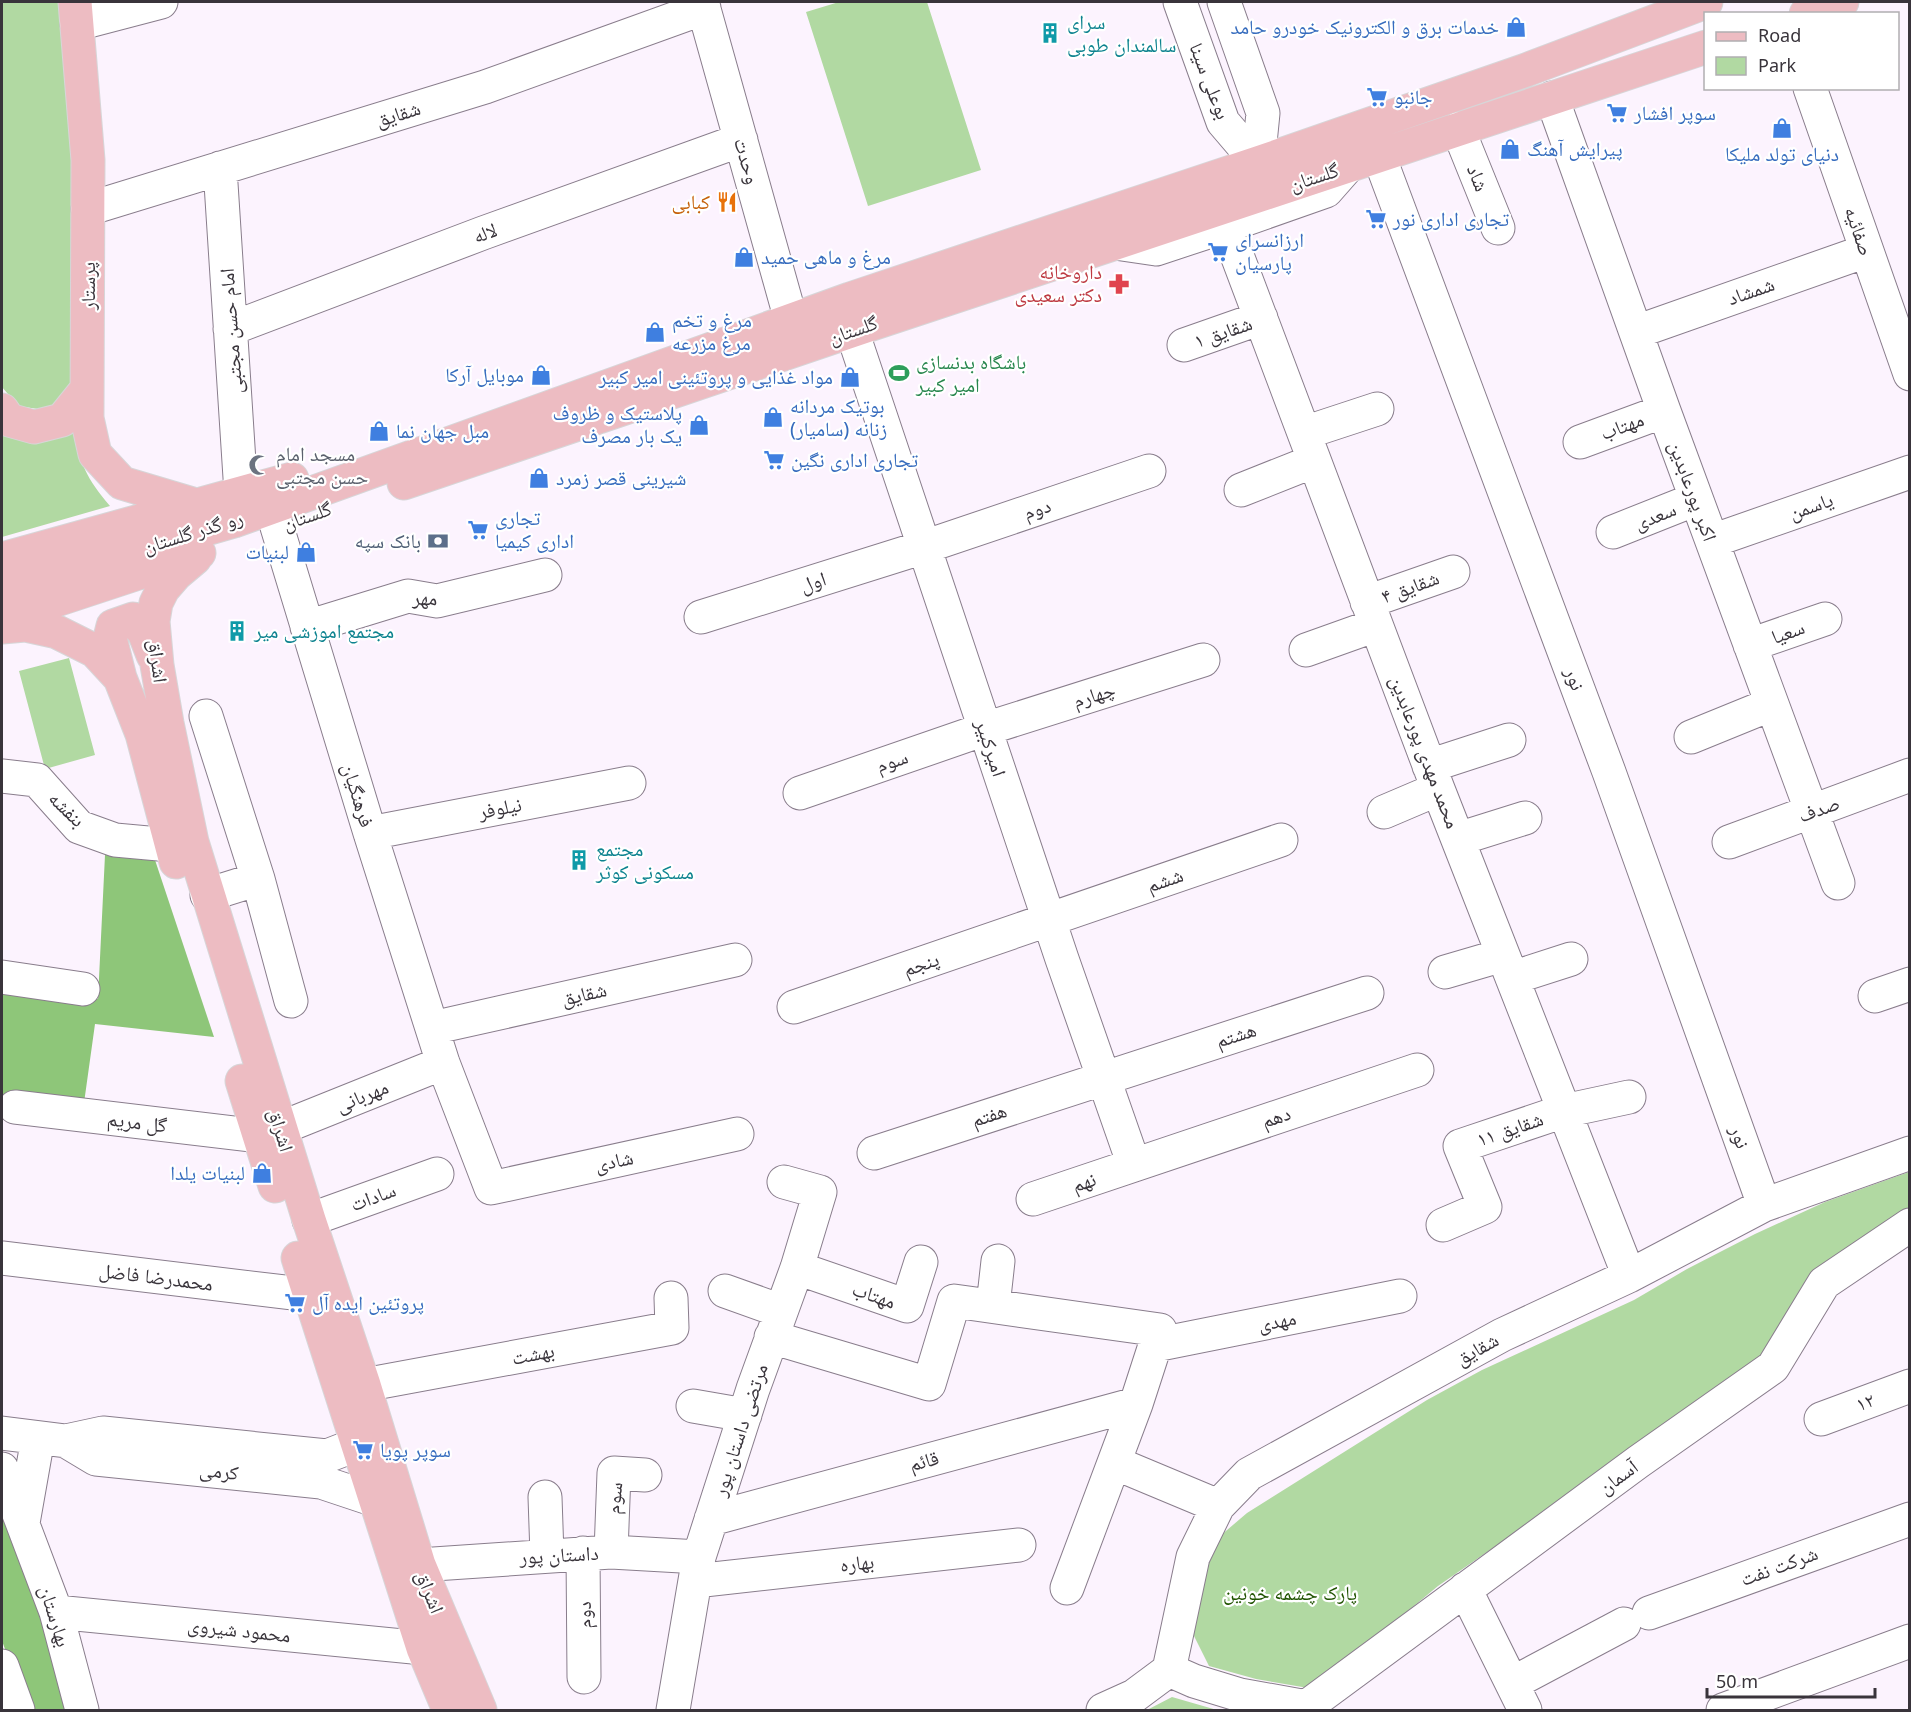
<svg xmlns="http://www.w3.org/2000/svg" width="1911" height="1712" font-family="'Noto Sans','Noto Naskh Arabic',sans-serif">
	<style>
		.green { fill: #b1d9a2 }
		.forest { fill: #8ec679 }
		.lines { fill: none; stroke-linecap: round; stroke-linejoin: round }
		.minor-casing { stroke: #897d8c; stroke-width: 35 }
		.major-casing { stroke: #d7d6d8; stroke-width: 35 }
		.minor { stroke: #fff; stroke-width: 33 }
		.major { stroke: #edbcc2; stroke-width: 33 }
		.labels { text-anchor: middle; stroke-width: 4.5; stroke-linejoin: round; paint-order: stroke }
		.culture-label { font-size: 20px; fill: #0d838f; stroke: #fff; text-anchor: start }
		.shop-label { font-size: 20px; fill: #366cbe; stroke: #fff; text-anchor: start }
		.street-label { font-size: 20px; fill: #39343b; stroke: #fff }
		.food-label { font-size: 20px; fill: #c56008; stroke: #fff; text-anchor: end }
		.health-label { font-size: 20px; fill: #be3a42; stroke: #fff; text-anchor: end }
		.leisure-label { font-size: 20px; fill: #27864d; stroke: #fff; text-anchor: start }
		.worship-label { font-size: 20px; fill: #5b616d; stroke: #fff; text-anchor: start }
		.service-label { font-size: 20px; fill: #4e5e75; stroke: #fff; text-anchor: end }
		.park-label { font-size: 20px; fill: #205300; stroke: #fff }
	</style>
	<rect width="100%" height="100%" fill="#fcf3fe"/>
	<path class="green" d="M 2,2 L 63,2 L 77,166 L 75,373 L 64,397 L 53,405 L 38,409 L 18,406 L 2,387 Z
		M 839,2 L 927,2 L 981,170 L 868,206 L 806,12 Z
		M 74,428 C 79,463 87,479 110,506 L 2,537 L 2,429 C 34,444 42,449 74,428 Z
		M 69,658 L 95,755 L 45,769 L 19,671 Z
		M 1909,1172 L 1909,1218 L 1761,1362 L 1438,1586 L 1314,1689 L 1256,1679 L 1209,1666 L 1193,1634 L 1213,1542 L 1247,1513 L 1427,1400 L 1482,1370 L 1634,1300 L 1687,1269 L 1755,1234 L 1825,1202 Z
		M 1172,1697 L 1217,1710 L 1147,1710 Z"/>
	<path class="forest" d="M 105,855 L 154,857 L 214,1037 L 95,1024 L 84,1103 L 2,1096 L 2,985 L 98,999 Z
		M 2,1503 L 10,1517 L 69,1710 L 28,1710 L 2,1641 Z"/>
	<g class="lines">
		<g class="minor-casing">
			<path id="minor" d="M 702,2 L 791,320
				M 1180,2 L 1223,122 L 1258,163
				M 1224,2 L 1263,113 L 1258,163
				M 77,24 L 161,2
				M 1810,88 L 1910,374
				M 1552,98 L 1664,411 L 1838,883
				M 1458,129 L 1498,228
				M 1379,156 L 1609,772 L 1764,1205
				M 220,168 L 241,493
				M 88,209 L 485,87 L 704,8
				M 1226,226 L 1438,789 L 1629,1276
				M 1115,243 L 1156,249 L 1226,226 L 1326,191 L 1348,166
				M 230,329 L 483,233 L 741,140
				M 852,331 L 1062,959 L 1134,1165
				M 1636,332 L 1866,251
				M 1184,345 L 1261,318
				M 1304,433 L 1377,409
				M 1580,442 L 1664,411
				M 1241,490 L 1314,461
				M 277,527 L 370,833 L 443,1063 L 491,1188 L 737,1134
				M 1613,532 L 1696,499
				M 1712,541 L 1910,472
				M 1367,602 L 1453,572
				M 701,617 L 924,547 L 1149,471
				M 307,627 L 408,596 L 437,601 L 545,575
				M 1750,645 L 1825,619
				M 1306,650 L 1376,625
				M 206,716 L 258,879 L 291,1001
				M 1691,737 L 1772,704
				M 1429,766 L 1509,740
				M 2,776 L 37,780 L 79,827 L 115,840 L 170,845
				M 800,793 L 985,729 L 1203,660
				M 1384,812 L 1438,789
				M 370,833 L 629,783
				M 1458,839 L 1525,818
				M 1729,842 L 1910,775
				M 207,895 L 258,879
				M 1445,972 L 1503,955
				M 2,977 L 83,989
				M 1512,978 L 1571,959
				M 1875,996 L 1910,984
				M 794,1007 L 1281,840
				M 432,1028 L 735,960
				M 15,1107 L 259,1136
				M 281,1128 L 443,1063
				M 874,1153 L 1367,993
				M 1033,1199 L 1417,1070
				M 309,1220 L 437,1174
				M 1443,1225 L 1485,1207 L 1460,1146 L 1564,1111 L 1629,1097
				M 2,1258 L 310,1295
				M 797,1268 L 907,1306 L 921,1262
				M 725,1291 L 781,1311
				M 993,1306 L 998,1261
				M 771,1337 L 929,1384 L 954,1301 L 1160,1330 L 1136,1404 L 1067,1588
				M 1155,1345 L 1400,1296
				M 364,1385 L 672,1328 L 671,1298
				M 693,1406 L 745,1415
				M 1821,1419 L 1910,1386
				M 2,1433 L 66,1441 L 103,1433 L 327,1456 L 358,1444
				M 66,1441 L 96,1459 L 321,1482 L 375,1500
				M 1115,1463 L 1218,1506
				M 2,1469 L 56,1612 L 82,1710
				M 545,1497 L 547,1555
				M 711,1519 L 1136,1404
				M 23,1523 L 38,1438
				M 611,1552 L 614,1473 L 645,1475
				M 583,1553 L 584,1677
				M 419,1565 L 611,1552 L 699,1557
				M 695,1581 L 1019,1545
				M 1465,1589 L 1525,1710
				M 56,1612 L 423,1648
				M 1649,1613 L 1910,1519
				M 2,1666 L 18,1710
				M 1169,1670 L 1193,1557 L 1218,1506 L 1249,1474 L 1502,1335 L 1629,1276 L 1764,1205 L 1910,1153
				M 1169,1670 L 1194,1681 L 1240,1695 L 1307,1707
				M 1513,1683 L 1624,1624
				M 673,1710 L 699,1557 L 753,1389 L 797,1268 L 820,1192 L 784,1182
				M 1103,1710 L 1134,1696 L 1169,1670
				M 1302,1710 L 1638,1462 L 1773,1367 L 1824,1283 L 1910,1225
				M 1723,1710 L 1910,1641"/>
		</g>
		<g class="major-casing">
			<path id="major" d="M 75,2 L 88,160 L 87,418 L 95,454 L 122,483 L 196,505
				M 1806,14 L 1842,2
				M 2,410 L 9,420 L 34,427 L 62,420 L 87,389
				M 404,483 L 875,323 L 1706,47
				M 195,558 L 176,574 L 163,589 L 156,603 L 153,621 L 157,665 L 167,723 L 192,842 L 309,1220 L 364,1385 L 419,1565 L 480,1710
				M 2,559 L 292,479
				M 2,588 L 234,521 L 850,299 L 1258,163 L 1526,70 L 1706,2
				M 2,618 L 199,553
				M 2,627 L 25,625 L 57,632 L 95,651 L 120,678 L 142,734 L 176,862
				M 120,678 L 110,638 L 113,626 L 133,619 L 144,632 L 153,655
				M 242,1081 L 275,1186
				M 298,1258 L 423,1648 L 449,1710"/>
		</g>
		<use href="#minor" class="minor"/>
		<use href="#major" class="major"/>
	</g>
	<defs>
		<g id="shop-bare" transform="scale(1.62)"><path d="M-5-2.5h2.3a2.7 3.5 0 0 1 5.4 0H5L5.5 6h-11ZM-1.5-2.5h3a1.5 2.3 0 0 0-3 0Z" fill="#3f7fe0" stroke="#fff" stroke-width="2.5" paint-order="stroke"/></g>
		<g id="building-bare" transform="scale(1.62)"><path d="M-4-6H4V6H1V3H-1V6H-4ZM-2.5-4.3h1.7v1.8h-1.7ZM.8-4.3h1.7v1.8H.8ZM-2.5-1h1.7V.8h-1.7ZM.8-1h1.7V.8H.8Z" fill="#0f9aa8" stroke="#fff" stroke-width="2.5" paint-order="stroke"/></g>
		<g id="supermarket-bare" transform="scale(1.62)"><path d="M-6-5.5h2.5l.6 2H6L4.5 2H-2.5L-4.4-4H-6ZM-1.5 3.2a1.3 1.3 0 1 0 .1 0ZM3 3.2a1.3 1.3 0 1 0 .1 0Z" fill="#3f7fe0" stroke="#fff" stroke-width="2.5" paint-order="stroke"/></g>
		<g id="restaurant-bare" transform="scale(1.62)"><path d="M-5-6h1v4h1v-4h1v4h1v-4h1v5L-1.5 .5V6h-2V.5L-5-1ZM5-6V6H3V1.5H1.5Q1.5-4 5-6Z" fill="#e8710a" stroke="#fff" stroke-width="2.5" paint-order="stroke"/></g>
		<g id="pharmacy-bare" transform="scale(1.62)"><path d="M-2-6h4v4h4v4h-4v4h-4v-4h-4v-4h4Z" fill="#e0444e" stroke="#fff" stroke-width="2.5" paint-order="stroke"/></g>
		<g id="stadium-bare" transform="scale(1.62)"><path d="M0-5a6.5 5 0 1 0 0 10a6.5 5 0 1 0 0-10ZM-3.5-1.8h7v3.6h-7Z" fill="#2e9e5b" stroke="#fff" stroke-width="2.5" paint-order="stroke"/></g>
		<g id="mosque-bare" transform="scale(1.62)"><path d="M3.5-4.9A6 6 0 1 0 3.5 4.9A5 5 0 1 1 3.5-4.9Z" fill="#6b7280" stroke="#fff" stroke-width="2.5" paint-order="stroke"/></g>
		<g id="bank-bare" transform="scale(1.62)"><path d="M-6-4H6V4H-6ZM0-2.3a2.3 2.3 0 1 0 0 4.6a2.3 2.3 0 1 0 0-4.6Z" fill="#5c6f8a" stroke="#fff" stroke-width="2.5" paint-order="stroke"/></g>
	</defs>
	<g fill-rule="evenodd">
		<use href="#shop-bare" x="1516" y="27"/>
		<use href="#building-bare" x="1050" y="33"/>
		<use href="#supermarket-bare" x="1377" y="97"/>
		<use href="#supermarket-bare" x="1617" y="113"/>
		<use href="#shop-bare" x="1782" y="128"/>
		<use href="#shop-bare" x="1510" y="149"/>
		<use href="#restaurant-bare" x="727" y="202"/>
		<use href="#supermarket-bare" x="1376" y="219"/>
		<use href="#supermarket-bare" x="1218" y="252"/>
		<use href="#shop-bare" x="744" y="257"/>
		<use href="#pharmacy-bare" x="1119" y="284"/>
		<use href="#shop-bare" x="655" y="332"/>
		<use href="#stadium-bare" x="899" y="373"/>
		<use href="#shop-bare" x="541" y="375"/>
		<use href="#shop-bare" x="850" y="377"/>
		<use href="#shop-bare" x="773" y="417"/>
		<use href="#shop-bare" x="699" y="425"/>
		<use href="#shop-bare" x="379" y="431"/>
		<use href="#supermarket-bare" x="774" y="460"/>
		<use href="#mosque-bare" x="259" y="465"/>
		<use href="#shop-bare" x="539" y="478"/>
		<use href="#supermarket-bare" x="478" y="530"/>
		<use href="#bank-bare" x="438" y="541"/>
		<use href="#shop-bare" x="306" y="552"/>
		<use href="#building-bare" x="237" y="631"/>
		<use href="#building-bare" x="579" y="860"/>
		<use href="#shop-bare" x="262" y="1173"/>
		<use href="#supermarket-bare" x="295" y="1303"/>
		<use href="#supermarket-bare" x="363" y="1450"/>
	</g>
	<g class="labels">
		<g class="culture-label">
			<text x="1067" y="29">سرای<tspan x="1067" dy="23">سالمندان طوبی</tspan></text>
			<text x="254" y="638">مجتمع اموزشی میر</text>
			<text x="596" y="856">مجتمع<tspan x="596" dy="23">مسکونی کوثر</tspan></text>
		</g>
		<g class="shop-label">
			<text x="1499" y="34" text-anchor="end">خدمات برق و الکترونیک خودرو حامد</text>
			<text x="1394" y="104">جانبو</text>
			<text x="1634" y="120">سوپر افشار</text>
			<text x="1527" y="156">پیرایش آهنگ</text>
			<text x="1782" y="161" text-anchor="middle">دنیای تولد ملیکا</text>
			<text x="1393" y="226">تجاری اداری نور</text>
			<text x="1235" y="247">ارزانسرای<tspan x="1235" dy="23">پارسیان</tspan></text>
			<text x="761" y="264">مرغ و ماهی حمید</text>
			<text x="672" y="327">مرغ و تخم<tspan x="672" dy="23">مرغ مزرعه</tspan></text>
			<text x="524" y="382" text-anchor="end">موبایل آرکا</text>
			<text x="833" y="384" text-anchor="end">مواد غذایی و پروتئینی امیر کبیر</text>
			<text x="790" y="413">بوتیک مردانه<tspan x="790" dy="23">زنانه (سامیار)</tspan></text>
			<text x="682" y="420" text-anchor="end">پلاستیک و ظروف<tspan x="682" dy="23">یک بار مصرف</tspan></text>
			<text x="396" y="438">مبل جهان نما</text>
			<text x="791" y="467">تجاری اداری نگین</text>
			<text x="556" y="485">شیرینی قصر زمرد</text>
			<text x="495" y="525">تجاری<tspan x="495" dy="23">اداری کیمیا</tspan></text>
			<text x="289" y="559" text-anchor="end">لبنیات</text>
			<text x="245" y="1180" text-anchor="end">لبنیات یلدا</text>
			<text x="312" y="1310">پروتئین ایده آل</text>
			<text x="380" y="1457">سوپر پویا</text>
		</g>
		<g class="street-label">
			<text transform="translate(1210 81) rotate(69)" y="7">بوعلی سینا</text>
			<text transform="translate(398 114) rotate(-17)" y="7">شقایق</text>
			<text transform="translate(747 161) rotate(74)" y="7">وحدت</text>
			<text transform="translate(1314 177) rotate(-18)" y="7">گلستان</text>
			<text transform="translate(1478 178) rotate(68)" y="7">شاد</text>
			<text transform="translate(1859 231) rotate(71)" y="7">صفائیه</text>
			<text transform="translate(485 233) rotate(-20)" y="7">لاله</text>
			<text transform="translate(88 286) rotate(-90)" y="7">پرستار</text>
			<text transform="translate(1751 291) rotate(-19)" y="7">شمشاد</text>
			<text transform="translate(853 330) rotate(-19)" y="7">گلستان</text>
			<text transform="translate(231 331) rotate(-94)" y="7">امام حسن مجتبی</text>
			<text transform="translate(1223 332) rotate(-19)" y="7">شقایق ۱</text>
			<text transform="translate(1622 426) rotate(-20)" y="7">مهتاب</text>
			<text transform="translate(1693 491) rotate(70)" y="7">اکبر پورعابدین</text>
			<text transform="translate(1811 506) rotate(-19)" y="7">یاسمن</text>
			<text transform="translate(1037 509) rotate(-19)" y="7">دوم</text>
			<text transform="translate(307 516) rotate(-19)" y="7">گلستان</text>
			<text transform="translate(1655 516) rotate(-22)" y="7">سعدی</text>
			<text transform="translate(193 532) rotate(-17)" y="7">رو گذر گلستان</text>
			<text transform="translate(813 582) rotate(-18)" y="7">اول</text>
			<text transform="translate(1410 587) rotate(-20)" y="7">شقایق ۴</text>
			<text transform="translate(425 598) rotate(2)" y="7">مهر</text>
			<text transform="translate(1788 632) rotate(-20)" y="7">سعیا</text>
			<text transform="translate(158 661) rotate(83)" y="7">اشراق</text>
			<text transform="translate(1575 679) rotate(70)" y="7">نور</text>
			<text transform="translate(1094 695) rotate(-17)" y="7">چهارم</text>
			<text transform="translate(991 748) rotate(72)" y="7">امیرکبیر</text>
			<text transform="translate(1425 752) rotate(69)" y="7">محمد مهدی پورعابدین</text>
			<text transform="translate(892 761) rotate(-19)" y="7">سوم</text>
			<text transform="translate(358 795) rotate(73)" y="7">فرهنگیان</text>
			<text transform="translate(500 808) rotate(-11)" y="7">نیلوفر</text>
			<text transform="translate(67 809) rotate(44)" y="7">بنفشه</text>
			<text transform="translate(1819 809) rotate(-20)" y="7">صدف</text>
			<text transform="translate(1165 880) rotate(-19)" y="7">ششم</text>
			<text transform="translate(921 964) rotate(-19)" y="7">پنجم</text>
			<text transform="translate(584 994) rotate(-13)" y="7">شقایق</text>
			<text transform="translate(1236 1035) rotate(-18)" y="7">هشتم</text>
			<text transform="translate(362 1096) rotate(-22)" y="7">مهربانی</text>
			<text transform="translate(989 1115) rotate(-18)" y="7">هفتم</text>
			<text transform="translate(1276 1117) rotate(-19)" y="7">دهم</text>
			<text transform="translate(137 1122) rotate(7)" y="7">گل مریم</text>
			<text transform="translate(1510 1129) rotate(-19)" y="7">شقایق ۱۱</text>
			<text transform="translate(281 1130) rotate(73)" y="7">اشراق</text>
			<text transform="translate(1740 1137) rotate(70)" y="7">نور</text>
			<text transform="translate(614 1161) rotate(-12)" y="7">شادی</text>
			<text transform="translate(1084 1182) rotate(-19)" y="7">نهم</text>
			<text transform="translate(373 1197) rotate(-20)" y="7">سادات</text>
			<text transform="translate(156 1277) rotate(7)" y="7">محمدرضا فاضل</text>
			<text transform="translate(874 1295) rotate(19)" y="7">مهتاب</text>
			<text transform="translate(1277 1321) rotate(-11)" y="7">مهدی</text>
			<text transform="translate(1477 1349) rotate(-29)" y="7">شقایق</text>
			<text transform="translate(533 1354) rotate(-11)" y="7">بهشت</text>
			<text transform="translate(1865 1402) rotate(-20)" y="7">۱۲</text>
			<text transform="translate(740 1430) rotate(-72)" y="7">مرتضی داستان پور</text>
			<text transform="translate(924 1461) rotate(-15)" y="7">قائم</text>
			<text transform="translate(219 1471) rotate(6)" y="7">کرمی</text>
			<text transform="translate(1618 1477) rotate(-36)" y="7">آسمان</text>
			<text transform="translate(614 1498) rotate(-85)" y="7">سوم</text>
			<text transform="translate(559 1555) rotate(-3)" y="7">داستان پور</text>
			<text transform="translate(857 1563) rotate(-6)" y="7">بهاره</text>
			<text transform="translate(1779 1566) rotate(-20)" y="7">شرکت نفت</text>
			<text transform="translate(430 1592) rotate(68)" y="7">اشراق</text>
			<text transform="translate(584 1615) rotate(-91)" y="7">دوم</text>
			<text transform="translate(55 1616) rotate(73)" y="7">بهارستان</text>
			<text transform="translate(239 1630) rotate(6)" y="7">محمود شیروی</text>
		</g>
		<g class="food-label">
			<text x="710" y="209">کبابی</text>
		</g>
		<g class="health-label">
			<text x="1102" y="279">داروخانه<tspan x="1102" dy="23">دکتر سعیدی</tspan></text>
		</g>
		<g class="leisure-label">
			<text x="916" y="369">باشگاه بدنسازی<tspan x="916" dy="23">امیر کبیر</tspan></text>
		</g>
		<g class="worship-label">
			<text x="276" y="461">مسجد امام<tspan x="276" dy="23">حسن مجتبی</tspan></text>
		</g>
		<g class="service-label">
			<text x="421" y="548">بانک سپه</text>
		</g>
		<g class="park-label">
			<text x="1290" y="1600">پارک چشمه خونین</text>
		</g>
	</g>
	<rect width="1911" height="1712" fill="none" stroke="#39343b" stroke-width="6"/>
	<rect x="1704" y="12" width="195" height="78" fill="#ffffff" stroke="#b0aeb1" stroke-width="1.5"/>
	<rect x="1716" y="32" width="30" height="9" fill="#edbcc2" stroke="#b0aeb1" stroke-width="1.5"/>
	<text x="1758" y="42" font-size="18" fill="#39343b">Road</text>
	<rect x="1716" y="57" width="30" height="18" fill="#b1d9a2" stroke="#b0aeb1" stroke-width="1.5"/>
	<text x="1758" y="72" font-size="18" fill="#39343b">Park</text>
	<path d="M1707 1688v9h168v-9" fill="none" stroke="#39343b" stroke-width="3"/>
	<text x="1716" y="1688" font-size="18" fill="#39343b" stroke="#ffffff" stroke-width="4.5" paint-order="stroke">50 m</text>
</svg>
